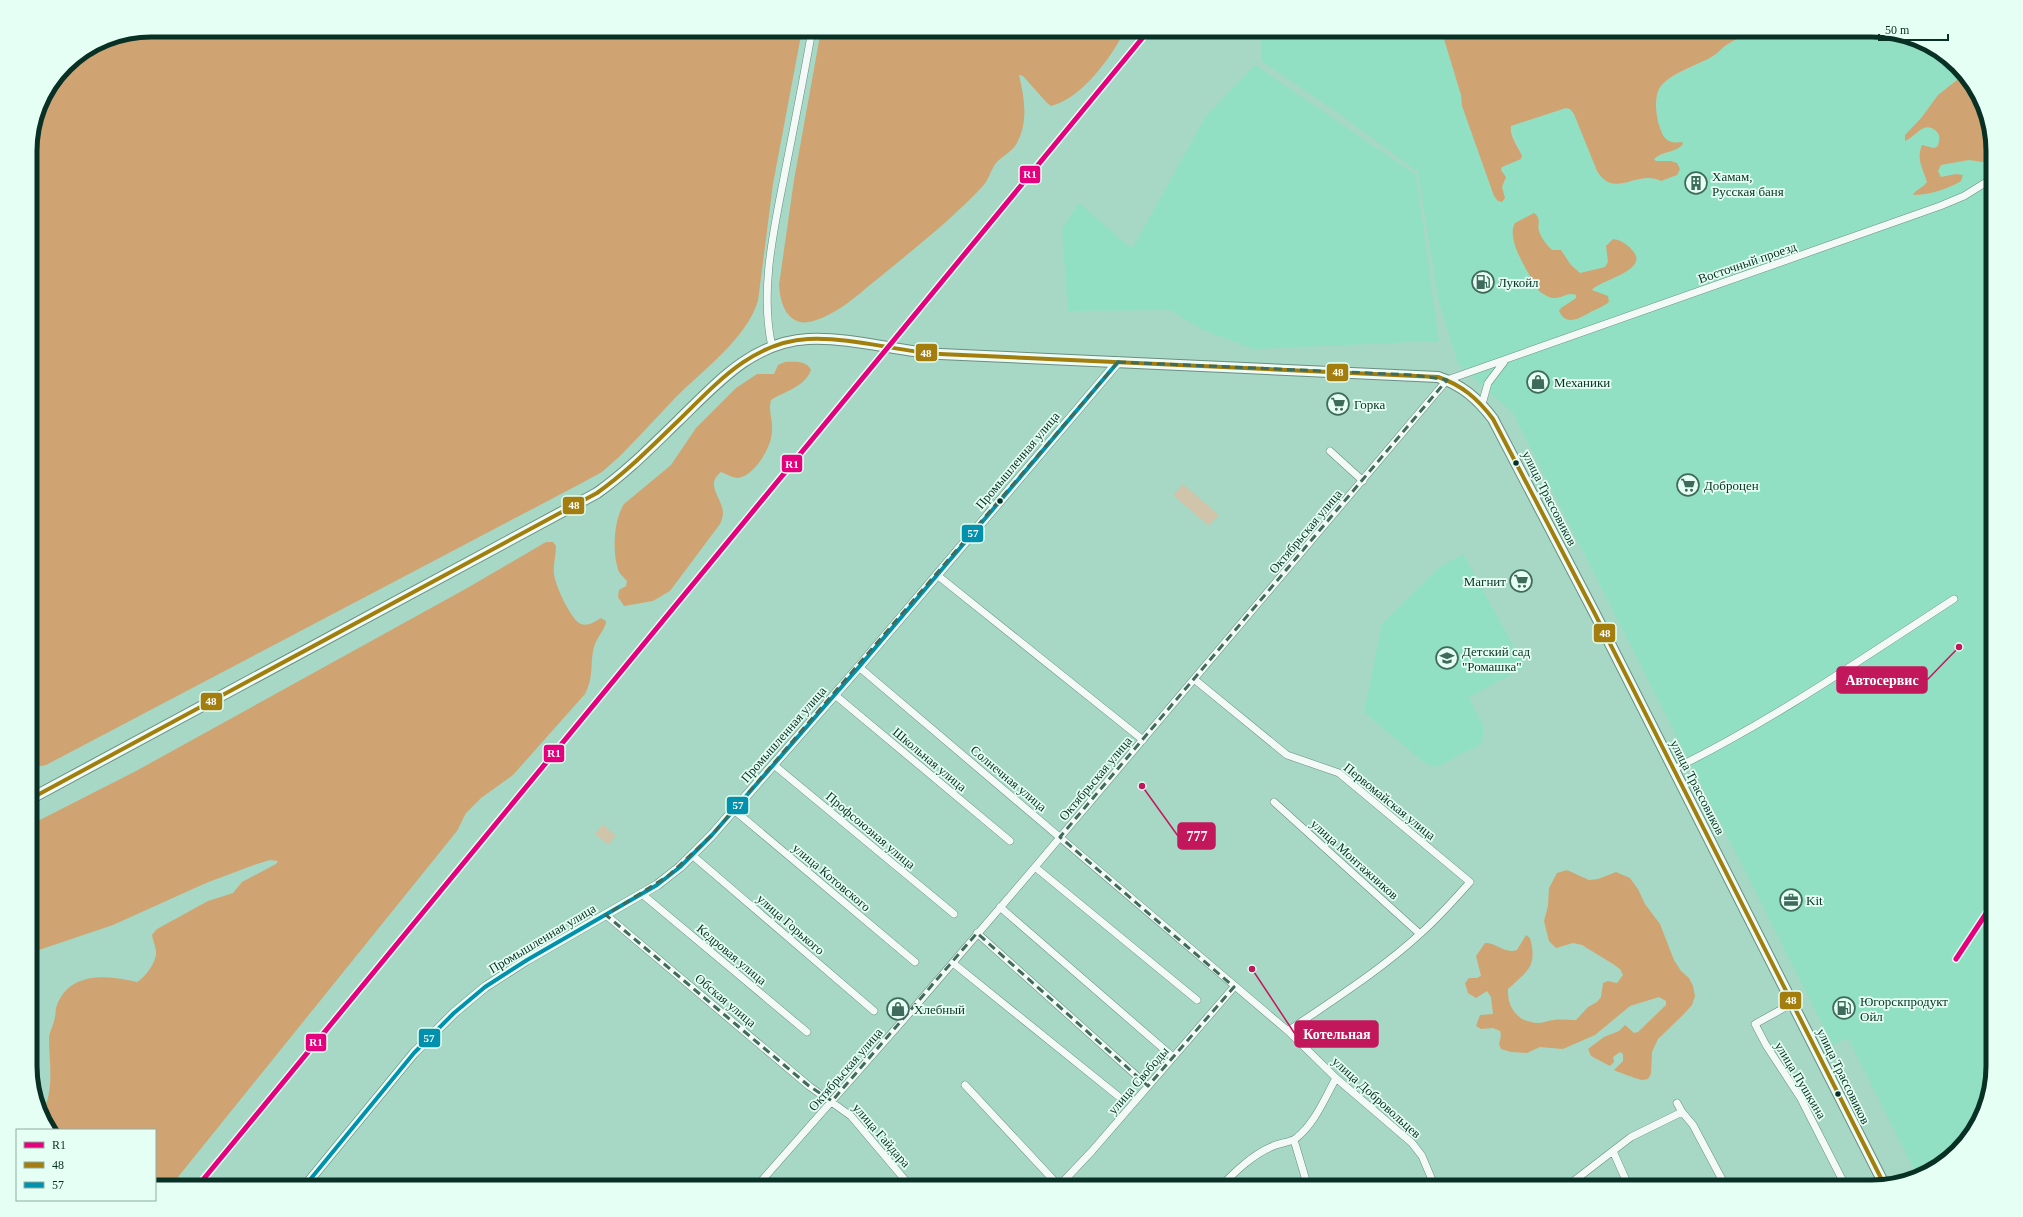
<svg xmlns="http://www.w3.org/2000/svg" width="2023" height="1217" font-family="'Times New Roman',serif">
	<style>
		.built { fill: #92e0c4 }
		.green { fill: #d0c4aa }
		.forest { fill: #d0a472 }
		.lines { fill: none; stroke-linecap: round; stroke-linejoin: round }
		.minor-casing { stroke: #6a8e81; stroke-width: 8 }
		.tertiary-casing { stroke: #6a8e81; stroke-width: 10 }
		.secondary-casing { stroke: #6a8e81; stroke-width: 12 }
		.minor { stroke: #f2f9f6; stroke-width: 7 }
		.tertiary { stroke: #f2f9f6; stroke-width: 9 }
		.secondary { stroke: #f2f9f6; stroke-width: 10 }
		.rail { stroke: #bacac4; stroke-width: 2.5 }
		.bus-1-casing { stroke: #e6fff4; stroke-width: 7 }
		.bus-2-casing { stroke: #e6fff4; stroke-width: 7 }
		.bus-1 { stroke: #a37d0d; stroke-width: 4 }
		.bus-2 { stroke: #0291ac; stroke-width: 4 }
		.rail-1-casing { stroke: #e6fff4; stroke-width: 8 }
		.rail-1 { stroke: #e5007d; stroke-width: 5 }
		.marked { fill: none; stroke: #3f6b5c; stroke-width: 3; stroke-dasharray: 8 5; stroke-linejoin: round }
		.bus-dot { fill: #083024; stroke: #e6fff4; stroke-width: 1.5 }
		.labels { text-anchor: middle; stroke-width: 3.5; stroke-linejoin: round; paint-order: stroke }
		.poi-label { font-size: 13px; fill: #083024; stroke: #e6fff4; text-anchor: start }
		.street-label { font-size: 13px; fill: #083024; stroke: #e6fff4 }
		.rim { fill: none; stroke: #083024; stroke-width: 5 }
		.leader { fill: none; stroke: #c2185b; stroke-width: 1.5 }
		.callout-dot { fill: #c2185b; stroke: #e6fff4; stroke-width: 1.5 }
		.callout { fill: #c2185b; stroke: #c2185b; stroke-width: 1.5 }
		.callout-label { font-size: 14px; text-anchor: middle; font-weight: bold; fill: #fff }
		.line-badge { stroke: #e6fff4; stroke-width: 1.5 }
		.badge-label { font-size: 11px; text-anchor: middle; font-weight: bold; fill: #fff }
	</style>
	<rect width="100%" height="100%" fill="#a6d8c5"/>
	<path class="built" d="M 1260,30 L 1445,30 L 1444,39 L 1461,95 L 1462,106 L 1494,196 L 1505,198 L 1502,187 L 1506,182 L 1501,170 L 1502,167 L 1521,159 L 1519,148 L 1511,129 L 1511,126 L 1566,108 L 1570,109 L 1574,114 L 1597,171 L 1616,185 L 1643,179 L 1654,178 L 1661,181 L 1671,161 L 1655,161 L 1654,159 L 1672,151 L 1676,143 L 1666,141 L 1657,121 L 1657,103 L 1659,88 L 1671,78 L 1714,56 L 1725,46 L 1757,30 L 1872,30 L 1933,46 L 1962,76 L 1938,95 L 1922,117 L 1905,135 L 1905,141 L 1911,139 L 1920,129 L 1927,127 L 1933,129 L 1938,133 L 1940,139 L 1938,146 L 1934,148 L 1922,145 L 1919,152 L 1927,182 L 1925,186 L 1915,190 L 1926,194 L 1956,184 L 1956,174 L 1941,177 L 1938,171 L 1941,165 L 1969,160 L 1982,162 L 1993,159 L 1993,1066 L 1977,1127 L 1933,1171 L 1917,1175 L 1848,1038 L 1833,1045 L 1513,413 L 1458,364 L 1438,298 L 1418,172 L 1337,112 L 1262,61 Z
		M 1255,65 L 1416,175 L 1439,341 L 1253,349 L 1201,329 L 1170,310 L 1068,311 L 1062,229 L 1079,203 L 1132,249 L 1206,116 Z
		M 1463,554 L 1525,667 L 1469,697 L 1484,728 L 1481,744 L 1437,767 L 1426,764 L 1364,712 L 1382,624 L 1439,568 Z"/>
	<path class="green" d="M 1183,484 L 1219,515 L 1209,526 L 1173,495 Z
		M 603,824 L 616,836 L 608,845 L 595,834 Z"/>
	<path class="forest" d="M 151,30 L 802,30 L 773,184 L 758,301 C 746,339 703,370 675,398 C 657,417 639,437 620,456 L 602,472 L 578,485 L 46,765 L 32,768 L 30,767 L 30,144 L 39,105 L 66,65 L 105,39 Z
		M 821,30 L 1125,30 C 1112,57 1081,99 1051,106 L 1047,103 L 1023,76 L 1019,75 C 1024,97 1029,120 1017,143 C 1012,152 1002,156 996,163 C 990,171 989,180 982,187 C 951,220 915,248 880,277 C 863,290 846,307 826,316 C 818,320 805,325 797,321 C 783,315 780,298 779,285 L 794,180 Z
		M 1445,30 L 1757,30 C 1746,35 1735,39 1725,46 C 1721,49 1717,54 1713,56 C 1699,65 1667,74 1659,89 C 1654,100 1656,117 1660,128 C 1664,140 1669,144 1682,142 L 1683,144 C 1676,153 1662,151 1654,159 L 1656,161 L 1671,161 L 1677,163 L 1680,169 L 1677,175 L 1661,181 C 1637,169 1615,200 1597,171 L 1574,114 L 1570,109 L 1566,108 L 1511,126 C 1509,136 1519,148 1522,156 L 1521,159 L 1502,167 L 1501,170 L 1506,177 L 1502,187 L 1505,198 L 1502,202 L 1498,201 L 1494,196 L 1462,106 L 1461,95 L 1444,39 Z
		M 1962,76 L 1977,90 L 1993,144 L 1993,159 L 1982,162 L 1969,160 L 1941,165 L 1938,171 L 1941,177 L 1956,174 L 1963,175 L 1961,181 C 1948,189 1929,195 1913,195 C 1916,189 1923,188 1927,182 C 1923,169 1916,159 1922,145 L 1934,148 L 1938,146 C 1939,140 1941,136 1936,131 C 1923,120 1916,137 1905,141 L 1905,135 L 1922,117 L 1938,95 Z
		M 1534,213 C 1542,219 1537,223 1539,231 C 1541,238 1547,245 1552,250 L 1561,250 L 1571,265 L 1580,273 L 1605,267 L 1608,262 L 1606,246 L 1613,239 C 1621,240 1627,244 1632,250 C 1652,270 1600,280 1592,290 L 1608,296 L 1609,302 C 1603,307 1596,309 1589,313 C 1578,319 1566,326 1559,311 L 1561,308 L 1576,298 L 1576,295 C 1564,290 1559,307 1539,291 C 1530,275 1505,240 1515,223 Z
		M 785,362 C 795,362 806,360 811,370 C 805,387 785,391 771,400 C 768,411 773,420 772,431 C 772,446 755,476 738,478 C 733,478 726,474 721,472 C 705,485 721,496 723,512 C 723,516 722,520 720,524 L 670,591 L 653,601 L 624,606 L 618,597 L 619,590 L 626,586 L 627,581 C 624,577 619,574 618,569 C 612,551 614,519 624,504 L 671,465 L 696,428 L 736,388 L 757,374 L 774,374 L 778,365 Z
		M 546,542 L 553,542 L 556,546 C 556,556 553,564 554,574 C 555,585 571,620 581,624 C 588,627 596,621 601,618 L 606,621 C 606,628 598,636 595,644 C 589,661 595,675 585,694 L 513,775 L 481,798 L 466,813 L 457,831 L 170,1187 L 155,1187 L 155,1130 L 50,1130 L 46,1127 L 42,1114 C 55,1089 49,1064 49,1038 C 50,1030 54,1024 55,1017 C 56,1013 55,1009 57,1005 C 70,971 109,975 137,982 C 146,977 157,961 156,951 C 155,945 153,941 152,935 L 157,929 L 208,901 L 233,893 L 242,882 L 276,864 L 278,861 L 270,860 L 257,864 L 206,883 L 113,925 L 30,953 L 30,825 L 136,771 L 469,587 Z
		M 1567,870 L 1589,880 L 1598,879 L 1616,872 L 1630,878 L 1638,889 L 1645,904 L 1660,924 L 1674,960 L 1681,971 L 1689,978 L 1693,986 L 1695,996 L 1692,1005 L 1683,1015 L 1658,1039 L 1652,1052 L 1651,1074 L 1648,1079 C 1647,1079 1643,1080 1642,1080 C 1640,1080 1615,1071 1614,1070 L 1623,1061 L 1623,1054 L 1620,1052 L 1613,1057 L 1614,1062 L 1610,1066 L 1591,1056 L 1588,1049 L 1604,1037 L 1619,1031 L 1625,1025 L 1634,1033 L 1638,1032 L 1666,1005 L 1666,1001 L 1659,997 L 1630,1006 L 1595,1035 L 1563,1049 L 1540,1047 L 1527,1053 L 1511,1052 L 1501,1049 L 1499,1044 L 1501,1035 L 1500,1031 L 1493,1028 L 1481,1029 L 1476,1026 L 1480,1015 L 1493,1014 L 1491,997 L 1487,991 L 1476,998 L 1468,993 L 1465,983 L 1469,978 L 1477,978 L 1481,976 L 1476,956 L 1485,943 C 1498,943 1504,954 1517,950 L 1526,935 L 1530,938 C 1538,967 1527,971 1508,989 C 1507,1008 1518,1023 1539,1023 C 1544,1023 1549,1020 1554,1020 C 1561,1019 1569,1020 1576,1020 L 1588,1007 L 1597,1002 L 1601,997 L 1603,983 L 1608,981 L 1617,983 L 1623,975 L 1620,969 L 1613,964 L 1582,945 L 1573,943 L 1556,948 L 1549,941 L 1544,921 L 1548,906 L 1549,888 L 1557,873 Z"/>
	<g class="lines">
		<g class="minor-casing">
			<path id="minor" d="M 772,347 C 759,288 775,225 786,167 C 795,121 804,76 812,30
				M 1482,404 L 1488,383 L 1504,362
				M 1330,451 L 1363,481
				M 937,575 L 1143,740
				M 859,667 L 1288,1031 L 1336,1078 L 1412,1143 L 1422,1156 L 1435,1187
				M 1194,679 L 1287,755 L 1339,773 L 1470,882 C 1454,900 1439,917 1421,933 C 1381,970 1333,1000 1288,1031
				M 835,695 L 1010,841
				M 774,765 L 954,914
				M 1674,769 C 1772,721 1863,658 1954,599
				M 1274,802 L 1420,934
				M 734,810 L 915,962
				M 692,855 L 874,1011
				M 1035,867 L 1197,1000
				M 642,894 L 807,1032
				M 1000,907 L 1173,1057
				M 606,915 L 809,1086 L 851,1116 L 911,1187
				M 977,933 L 1148,1086
				M 953,963 L 1118,1096
				M 1793,1003 L 1755,1024 L 1766,1045 L 1800,1097 L 1846,1187
				M 965,1085 L 1060,1187
				M 1677,1103 L 1682,1112 L 1693,1125 L 1726,1187
				M 1294,1140 L 1308,1187
				M 1613,1151 L 1629,1187
				M 756,1187 L 913,1009 L 1035,867 L 1447,380 L 1940,206 L 1964,196 L 1993,178
				M 1058,1187 L 1092,1151 L 1234,987
				M 1220,1187 C 1235,1172 1252,1155 1271,1147 C 1278,1143 1288,1143 1295,1139 C 1314,1125 1325,1098 1336,1078
				M 1566,1187 L 1631,1137 L 1682,1112"/>
		</g>
		<g class="tertiary-casing">
			<path id="tertiary" d="M 304,1187 L 414,1053 L 454,1013 L 485,987 L 527,960 L 657,885 L 680,867 L 712,835 L 859,667 L 1118,362"/>
		</g>
		<g class="secondary-casing">
			<path id="secondary" d="M 30,799 L 597,493 C 627,472 652,446 678,421 C 716,384 752,342 808,339 C 853,337 895,351 940,354 L 1438,377 C 1462,385 1478,399 1493,419 L 1595,614 L 1884,1184"/>
		</g>
		<use href="#minor" class="minor"/>
		<use href="#tertiary" class="tertiary"/>
		<use href="#secondary" class="secondary"/>
		<path class="rail" d="M 1956,959 L 1993,903"/>
		<g class="bus-1-casing">
			<path id="bus-1" d="M 30,799 L 597,493 C 627,472 652,446 678,421 C 716,384 752,342 808,339 C 853,337 895,351 940,354 L 1438,377 C 1462,385 1478,399 1493,419 L 1595,614 L 1884,1184"/>
		</g>
		<g class="bus-2-casing">
			<path id="bus-2" d="M 304,1187 L 414,1053 L 454,1013 L 485,987 L 527,960 L 657,885 L 680,867 L 712,835 L 859,667 L 1118,362"/>
		</g>
		<use href="#bus-1" class="bus-1"/>
		<use href="#bus-2" class="bus-2"/>
		<g class="rail-1-casing">
			<path id="rail-1" d="M 1956,959 L 1993,903
				M 197,1187 L 1149,30"/>
		</g>
		<use href="#rail-1" class="rail-1"/>
	</g>
	<path class="marked" d="M 1118,362 L 1414,375 L 1447,380 L 1060,837 L 1234,987 L 1148,1086 L 977,933 L 832,1101 L 809,1086 L 606,915 L 668,876 L 712,835 Z"/>
	<defs>
		<g id="building-ring" transform="scale(1.15)"><circle r="9.5" fill="#e6fff4" stroke="#3f6b5c" stroke-width="1.5"/><path d="M-4-6H4V6H1V3H-1V6H-4ZM-2.5-4.3h1.7v1.8h-1.7ZM.8-4.3h1.7v1.8H.8ZM-2.5-1h1.7V.8h-1.7ZM.8-1h1.7V.8H.8Z" fill="#3f6b5c"/></g>
		<g id="fuel-ring" transform="scale(1.15)"><circle r="9.5" fill="#e6fff4" stroke="#3f6b5c" stroke-width="1.5"/><path d="M-5.5-6h7V0h2V4h1.3V-2.5L3-4.5l.8-.8L6-3V5H2.5V1h-1V6h-7ZM-4.2-4.7v3.2H.2V-4.7Z" fill="#3f6b5c"/></g>
		<g id="shop-ring" transform="scale(1.15)"><circle r="9.5" fill="#e6fff4" stroke="#3f6b5c" stroke-width="1.5"/><path d="M-5-2.5h2.3a2.7 3.5 0 0 1 5.4 0H5L5.5 6h-11ZM-1.5-2.5h3a1.5 2.3 0 0 0-3 0Z" fill="#3f6b5c"/></g>
		<g id="supermarket-ring" transform="scale(1.15)"><circle r="9.5" fill="#e6fff4" stroke="#3f6b5c" stroke-width="1.5"/><path d="M-6-5.5h2.5l.6 2H6L4.5 2H-2.5L-4.4-4H-6ZM-1.5 3.2a1.3 1.3 0 1 0 .1 0ZM3 3.2a1.3 1.3 0 1 0 .1 0Z" fill="#3f6b5c"/></g>
		<g id="school-ring" transform="scale(1.15)"><circle r="9.5" fill="#e6fff4" stroke="#3f6b5c" stroke-width="1.5"/><path d="M0-5L7-2L0 1L-7-2ZM-4 1L0 2.5L4 1V4Q0 6-4 4Z" fill="#3f6b5c"/></g>
		<g id="office-ring" transform="scale(1.15)"><circle r="9.5" fill="#e6fff4" stroke="#3f6b5c" stroke-width="1.5"/><path d="M-6-3h4V-5.5h4V-3h4V5H-6ZM-1-4.5V-3h2v-1.5ZM-6 0V1H6V0Z" fill="#3f6b5c"/></g>
	</defs>
	<g fill-rule="evenodd">
		<use href="#building-ring" x="1696" y="183"/>
		<use href="#fuel-ring" x="1483" y="282"/>
		<use href="#shop-ring" x="1538" y="382"/>
		<use href="#supermarket-ring" x="1338" y="404"/>
		<use href="#supermarket-ring" x="1688" y="485"/>
		<use href="#supermarket-ring" x="1521" y="581"/>
		<use href="#school-ring" x="1447" y="658"/>
		<use href="#office-ring" x="1791" y="900"/>
		<use href="#fuel-ring" x="1844" y="1008"/>
		<use href="#shop-ring" x="898" y="1009"/>
	</g>
	<g class="bus-dot">
		<circle cx="1516" cy="463" r="3.5"/>
		<circle cx="1000" cy="501" r="3.5"/>
		<circle cx="1838" cy="1094" r="3.5"/>
	</g>
	<g class="labels">
		<g class="poi-label">
			<text x="1712" y="181">Хамам,<tspan x="1712" dy="15">Русская баня</tspan></text>
			<text x="1498" y="287">Лукойл</text>
			<text x="1554" y="387">Механики</text>
			<text x="1354" y="409">Горка</text>
			<text x="1704" y="490">Доброцен</text>
			<text x="1506" y="586" text-anchor="end">Магнит</text>
			<text x="1462" y="656">Детский сад<tspan x="1462" dy="15">"Ромашка"</tspan></text>
			<text x="1806" y="905">Kit</text>
			<text x="1860" y="1006">Югорскпродукт<tspan x="1860" dy="15">Ойл</tspan></text>
			<text x="914" y="1014">Хлебный</text>
		</g>
		<g class="street-label">
			<text transform="translate(1747 262) rotate(-19)" y="5">Восточный проезд</text>
			<text transform="translate(1017 460) rotate(-50)" y="5">Промышленная улица</text>
			<text transform="translate(1550 498) rotate(63)" y="5">улица Трассовиков</text>
			<text transform="translate(1305 531) rotate(-50)" y="5">Октябрьская улица</text>
			<text transform="translate(783 734) rotate(-49)" y="5">Промышленная улица</text>
			<text transform="translate(930 759) rotate(40)" y="5">Школьная улица</text>
			<text transform="translate(1009 778) rotate(40)" y="5">Солнечная улица</text>
			<text transform="translate(1095 778) rotate(-50)" y="5">Октябрьская улица</text>
			<text transform="translate(1698 787) rotate(63)" y="5">улица Трассовиков</text>
			<text transform="translate(1390 801) rotate(39)" y="5">Первомайская улица</text>
			<text transform="translate(871 830) rotate(40)" y="5">Профсоюзная улица</text>
			<text transform="translate(1355 859) rotate(42)" y="5">улица Монтажников</text>
			<text transform="translate(832 877) rotate(40)" y="5">улица Котовского</text>
			<text transform="translate(791 924) rotate(41)" y="5">улица Горького</text>
			<text transform="translate(542 938) rotate(-31)" y="5">Промышленная улица</text>
			<text transform="translate(732 954) rotate(40)" y="5">Кедровая улица</text>
			<text transform="translate(726 1000) rotate(40)" y="5">Обская улица</text>
			<text transform="translate(845 1069) rotate(-49)" y="5">Октябрьская улица</text>
			<text transform="translate(1844 1076) rotate(64)" y="5">улица Трассовиков</text>
			<text transform="translate(1138 1080) rotate(-49)" y="5">улица Свободы</text>
			<text transform="translate(1801 1080) rotate(59)" y="5">улица Пушкина</text>
			<text transform="translate(1377 1097) rotate(42)" y="5">улица Добровольцев</text>
			<text transform="translate(882 1135) rotate(49)" y="5">улица Гайдара</text>
		</g>
	</g>
	<path d="M0 0H2023V1217H0ZM151 37H1872A114 114 0 0 1 1986 151V1066A114 114 0 0 1 1872 1180H151A114 114 0 0 1 37 1066V151A114 114 0 0 1 151 37Z" fill="#e6fff4" fill-rule="evenodd"/>
	<path class="rim" d="M151 37H1872A114 114 0 0 1 1986 151V1066A114 114 0 0 1 1872 1180H151A114 114 0 0 1 37 1066V151A114 114 0 0 1 151 37Z"/>
	<path class="leader" d="M1959 647L1927 680M1142 786L1178 836M1252 969L1295 1034"/>
	<g class="callout-dot">
		<circle cx="1959" cy="647" r="4"/>
		<circle cx="1142" cy="786" r="4"/>
		<circle cx="1252" cy="969" r="4"/>
	</g>
	<g class="callout">
		<rect x="1837" y="667" width="90" height="26" rx="4"/>
		<rect x="1178" y="823" width="37" height="26" rx="4"/>
		<rect x="1295" y="1021" width="83" height="26" rx="4"/>
	</g>
	<g class="callout-label">
		<text x="1882" y="685">Автосервис</text>
		<text x="1197" y="841">777</text>
		<text x="1337" y="1039">Котельная</text>
	</g>
	<g class="line-badge">
		<rect x="1019" y="165" width="22" height="19" rx="4" fill="#e5007d"/>
		<rect x="915" y="343" width="23" height="19" rx="4" fill="#a37d0d"/>
		<rect x="1326" y="363" width="23" height="19" rx="4" fill="#a37d0d"/>
		<rect x="781" y="454" width="22" height="19" rx="4" fill="#e5007d"/>
		<rect x="562" y="496" width="23" height="19" rx="4" fill="#a37d0d"/>
		<rect x="961" y="524" width="23" height="19" rx="4" fill="#0291ac"/>
		<rect x="1593" y="623" width="23" height="20" rx="4" fill="#a37d0d"/>
		<rect x="200" y="692" width="23" height="19" rx="4" fill="#a37d0d"/>
		<rect x="543" y="744" width="22" height="19" rx="4" fill="#e5007d"/>
		<rect x="726" y="796" width="23" height="19" rx="4" fill="#0291ac"/>
		<rect x="1779" y="991" width="23" height="19" rx="4" fill="#a37d0d"/>
		<rect x="418" y="1028" width="23" height="20" rx="4" fill="#0291ac"/>
		<rect x="305" y="1033" width="22" height="19" rx="4" fill="#e5007d"/>
	</g>
	<g class="badge-label">
		<text x="1030" y="178">R1</text>
		<text x="926" y="357">48</text>
		<text x="1338" y="376">48</text>
		<text x="792" y="468">R1</text>
		<text x="574" y="509">48</text>
		<text x="973" y="537">57</text>
		<text x="1605" y="637">48</text>
		<text x="211" y="705">48</text>
		<text x="554" y="757">R1</text>
		<text x="738" y="809">57</text>
		<text x="1791" y="1004">48</text>
		<text x="429" y="1042">57</text>
		<text x="316" y="1046">R1</text>
	</g>
	<rect x="16" y="1129" width="140" height="72" fill="#e6fff4" stroke="#8daca1"/>
	<rect x="24" y="1142" width="20" height="6" fill="#e5007d" stroke="#8daca1"/>
	<text x="52" y="1149" font-size="12" fill="#083024">R1</text>
	<rect x="24" y="1162" width="20" height="6" fill="#a37d0d" stroke="#8daca1"/>
	<text x="52" y="1169" font-size="12" fill="#083024">48</text>
	<rect x="24" y="1182" width="20" height="6" fill="#0291ac" stroke="#8daca1"/>
	<text x="52" y="1189" font-size="12" fill="#083024">57</text>
	<path d="M1879 34v6h69v-6" fill="none" stroke="#083024" stroke-width="2"/>
	<text x="1885" y="34" font-size="12" fill="#083024" stroke="#e6fff4" stroke-width="3" paint-order="stroke">50 m</text>
</svg>
